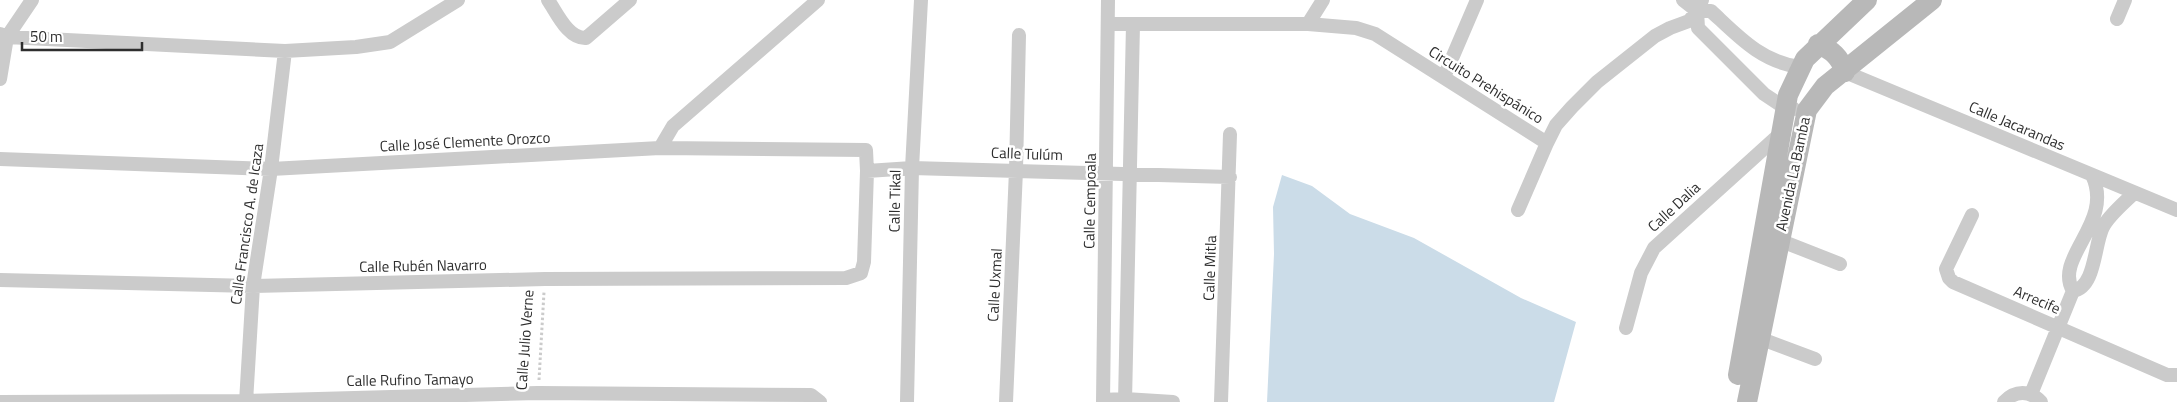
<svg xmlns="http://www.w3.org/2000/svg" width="2177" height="402" font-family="'Titillium Web',sans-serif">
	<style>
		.water { fill: #cbdce8 }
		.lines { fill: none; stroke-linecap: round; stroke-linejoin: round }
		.path { stroke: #cbcbcb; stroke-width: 3; stroke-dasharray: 2.5 2.5; stroke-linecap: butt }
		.street { stroke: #cbcbcb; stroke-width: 14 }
		.secondary { stroke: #b8b8b8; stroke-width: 20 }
		.labels { text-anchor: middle; stroke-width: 5; stroke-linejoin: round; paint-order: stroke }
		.street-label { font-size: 15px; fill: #2e2e2e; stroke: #fff }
	</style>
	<rect width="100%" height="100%" fill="#fff"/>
	<path class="water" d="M 1282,175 L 1312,186 L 1350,214 L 1414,238 L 1521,298 L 1576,322 L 1554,402 L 1267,402 L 1274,254 L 1273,207 Z"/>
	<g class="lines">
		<path class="path" d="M 539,380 L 544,292"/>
		<path class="street" d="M 548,0 C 557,13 568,39 586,38 L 630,0
			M 1683,0 L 1697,11 L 1711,11 C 1738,36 1761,62 1800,67
			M 1697,11 L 1698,28 L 1764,94 L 1785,108 L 1794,109
			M 2117,19 L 2125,0
			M 1108,24 L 1308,24 L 1356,28 L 1375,34 L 1547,143
			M 1308,24 L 1323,0
			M 0,34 L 7,37 L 285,51 L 356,47 L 390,42 L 458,0
			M 1845,72 L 2177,210
			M 1444,77 L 1477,0
			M 0,79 L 7,37 L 32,0
			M 660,148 L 673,126 L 818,0
			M 0,159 L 271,169 L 660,148 L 866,150 L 867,171 L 912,168 L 1230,177
			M 1518,210 L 1547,143 L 1556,125 L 1572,107 L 1597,82 L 1655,36 L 1670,28 L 1689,21 L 1697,11 L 1702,0
			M 1972,215 L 1946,269 L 1949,278 L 1953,282 L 2167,375 L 2177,375
			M 1779,240 L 1840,264
			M 0,280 L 253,286 L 545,279 L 846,278 L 861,273 L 864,262 L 867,171
			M 2073,291 C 2096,287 2094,244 2103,227 C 2109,215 2124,203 2134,193
			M 1626,328 L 1641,273 L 1654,248 L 1780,134
			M 1759,338 L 1815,359
			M 2031,394 L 2073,291 C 2053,257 2115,223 2092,175
			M 1103,400 L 1125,399 L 1173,402
			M 0,402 L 247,401 L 538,393 L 811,395 L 820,402
			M 246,402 L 253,286 L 271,169 L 285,51
			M 907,402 L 912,168 L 921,0
			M 1006,402 L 1016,170 L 1019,35
			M 1103,402 L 1108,0
			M 1125,402 L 1133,24
			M 1221,402 L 1230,134
			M 2004,402 C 2015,390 2030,390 2041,402"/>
		<path class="secondary" d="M 1818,44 C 1832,50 1840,57 1845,72
			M 1738,375 L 1788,95 L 1805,59 L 1867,0
			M 1747,402 L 1807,110 L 1825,86 L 1932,0"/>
	</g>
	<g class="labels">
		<g class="street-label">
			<text transform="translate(1486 85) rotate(32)" y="5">Circuito Prehispánico</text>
			<text transform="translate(2017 126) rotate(23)" y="5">Calle Jacarandas</text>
			<text transform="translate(465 142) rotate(-3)" y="5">Calle José Clemente Orozco</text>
			<text transform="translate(1027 154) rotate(2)" y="5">Calle Tulúm</text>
			<text transform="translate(1793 174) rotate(-78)" y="5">Avenida La Bamba</text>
			<text transform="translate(895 201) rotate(-89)" y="5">Calle Tikal</text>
			<text transform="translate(1090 201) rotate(-89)" y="5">Calle Cempoala</text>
			<text transform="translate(1674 207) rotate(-43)" y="5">Calle Dalia</text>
			<text transform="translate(247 224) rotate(-82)" y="5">Calle Francisco A. de Icaza</text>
			<text transform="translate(423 266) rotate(-1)" y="5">Calle Rubén Navarro</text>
			<text transform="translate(1210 268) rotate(-88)" y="5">Calle Mitla</text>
			<text transform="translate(995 285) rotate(-87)" y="5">Calle Uxmal</text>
			<text transform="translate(2037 300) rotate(23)" y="5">Arrecife</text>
			<text transform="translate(525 340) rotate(-86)" y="5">Calle Julio Verne</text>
			<text transform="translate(410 380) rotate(-1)" y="5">Calle Rufino Tamayo</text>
		</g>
	</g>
	<path d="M22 42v8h120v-8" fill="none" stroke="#2e2e2e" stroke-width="2.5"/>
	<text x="30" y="42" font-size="15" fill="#2e2e2e" stroke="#ffffff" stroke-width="4" paint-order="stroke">50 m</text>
</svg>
